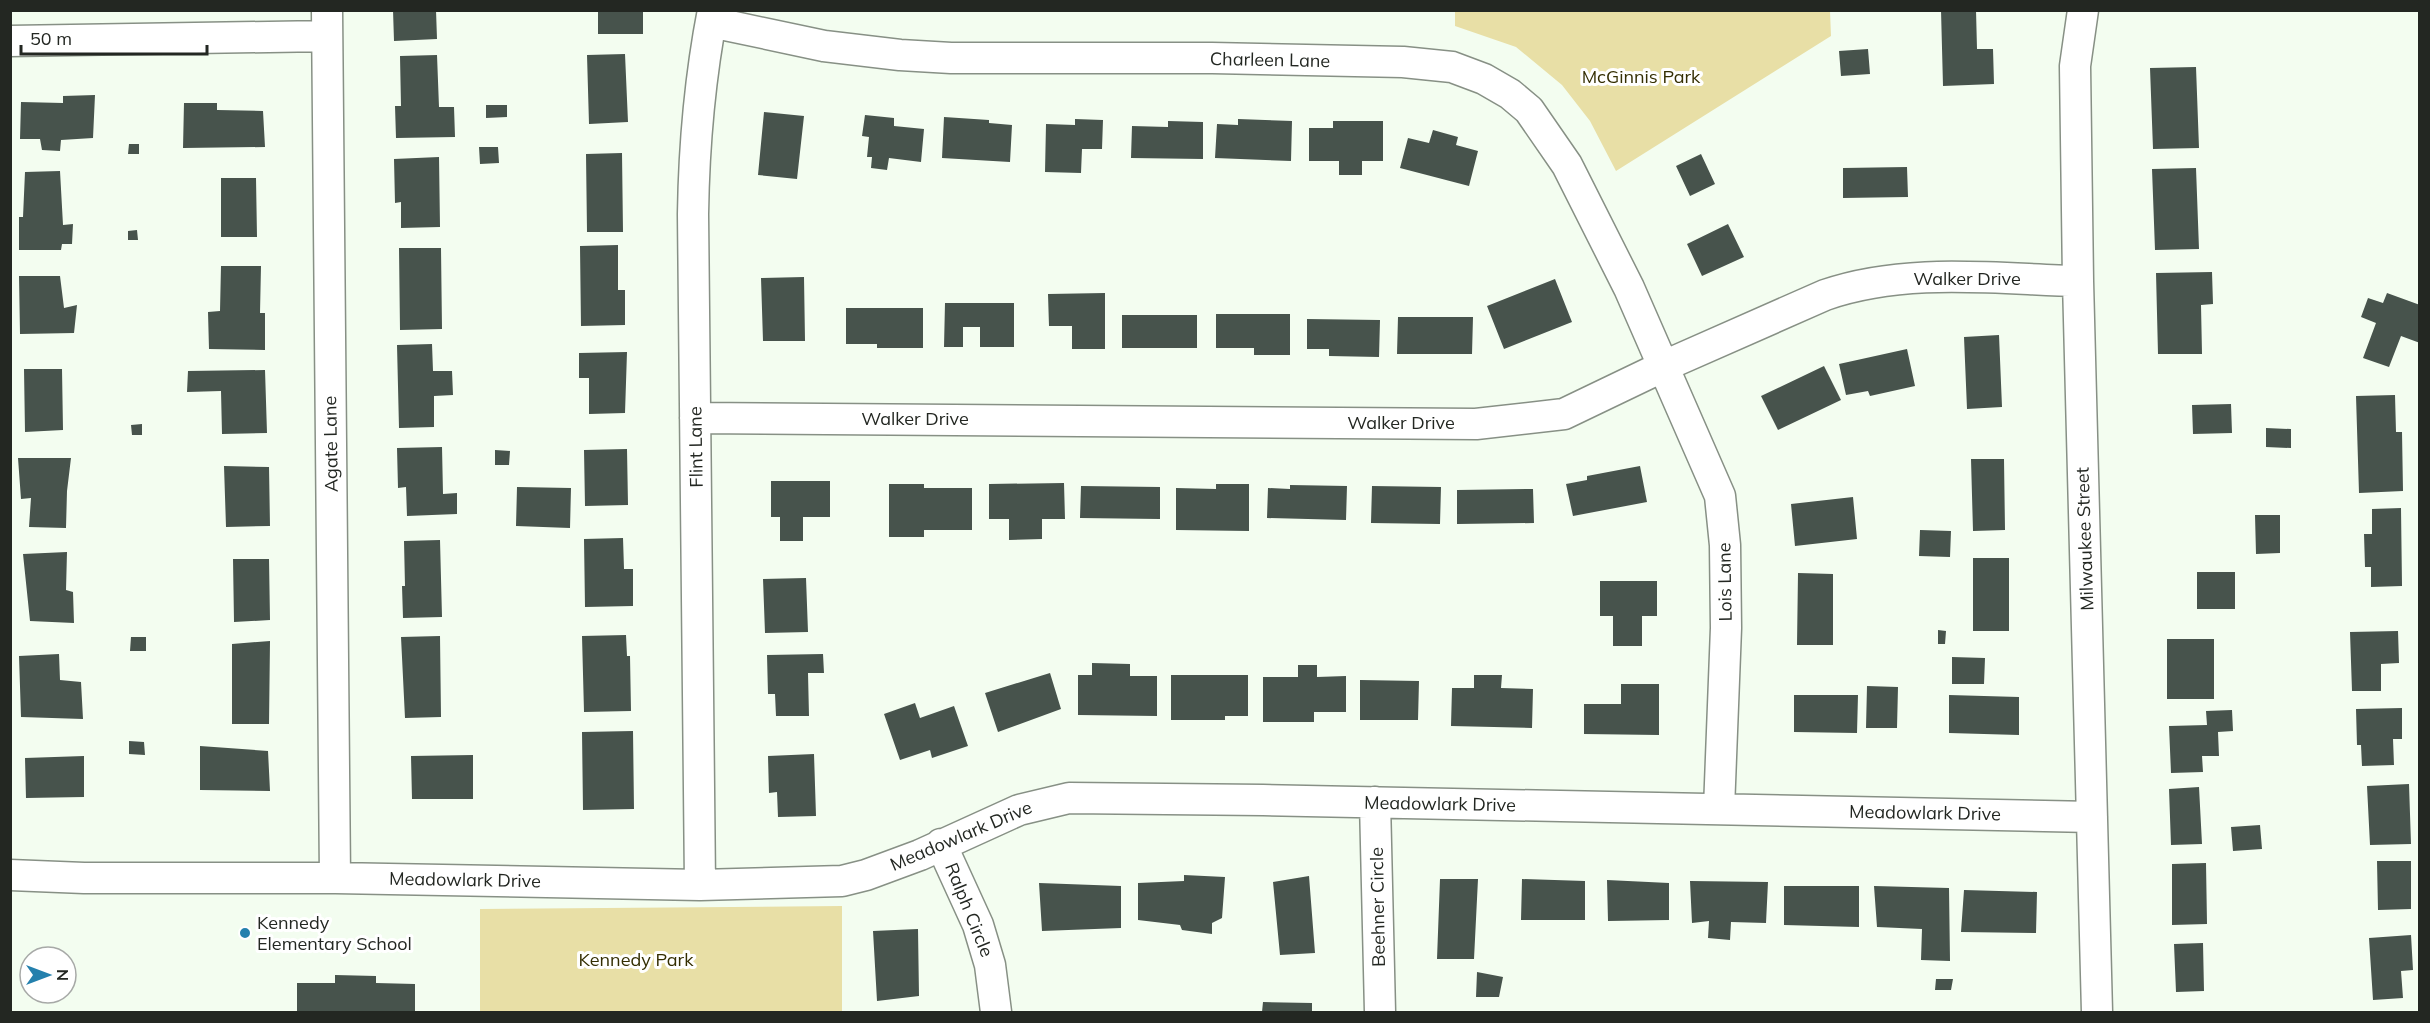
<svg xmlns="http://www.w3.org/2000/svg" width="2430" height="1023" font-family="Mulish,sans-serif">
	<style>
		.green { fill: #e8dfa6 }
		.building { fill: #47534c }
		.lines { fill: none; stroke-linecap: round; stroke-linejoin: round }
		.minor-casing { stroke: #879085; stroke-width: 33 }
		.minor { stroke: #fff; stroke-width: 30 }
		.poi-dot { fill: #2480ad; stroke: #fff; stroke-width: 2 }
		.labels { text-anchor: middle; stroke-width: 6; stroke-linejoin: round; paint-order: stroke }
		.street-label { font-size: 18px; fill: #232722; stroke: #fff }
		.park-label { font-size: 18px; fill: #342e02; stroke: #fff }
		.poi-label { font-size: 18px; fill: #232722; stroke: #fff; text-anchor: start }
	</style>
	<rect width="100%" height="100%" fill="#f3fdf0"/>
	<path class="green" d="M 1455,11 L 1830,11 L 1831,36 L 1616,171 L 1590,121 L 1562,85 L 1516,47 L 1455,26 Z
		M 842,906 L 842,1012 L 480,1012 L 480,909 Z"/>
	<path class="building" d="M 393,10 L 436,10 L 437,39 L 394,41 Z
		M 598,10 L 643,10 L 643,34 L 598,34 Z
		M 1941,10 L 1976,10 L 1977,49 L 1993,49 L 1994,84 L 1943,86 Z
		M 1868,49 L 1870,74 L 1841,76 L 1839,51 Z
		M 625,54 L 628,122 L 589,124 L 587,55 Z
		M 437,55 L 439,107 L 454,107 L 455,137 L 396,138 L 395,106 L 401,106 L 400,56 Z
		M 2196,67 L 2199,148 L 2153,149 L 2150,68 Z
		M 95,95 L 93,138 L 61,140 L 60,151 L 42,150 L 40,139 L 20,139 L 21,102 L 63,103 L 63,96 Z
		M 184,103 L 217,103 L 217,110 L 263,111 L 265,147 L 183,148 Z
		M 486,105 L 507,105 L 507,117 L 486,118 Z
		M 764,112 L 804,116 L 797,179 L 758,175 Z
		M 865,115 L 894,118 L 894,126 L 924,129 L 921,162 L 889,158 L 887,170 L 871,168 L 872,157 L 867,157 L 869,137 L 862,136 Z
		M 944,117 L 989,120 L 989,123 L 1012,125 L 1010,162 L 942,158 Z
		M 1075,119 L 1103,120 L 1102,149 L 1082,149 L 1081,173 L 1045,172 L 1046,124 L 1075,125 Z
		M 1238,119 L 1292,121 L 1291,161 L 1215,158 L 1217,124 L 1238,125 Z
		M 1168,121 L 1203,122 L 1203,159 L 1131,158 L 1132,126 L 1168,127 Z
		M 1333,121 L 1383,121 L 1383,161 L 1362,161 L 1362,175 L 1339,175 L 1339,161 L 1309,161 L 1309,128 L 1333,128 Z
		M 1433,130 L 1458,137 L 1456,145 L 1478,151 L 1469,186 L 1400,168 L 1408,138 L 1429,143 Z
		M 129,144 L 139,144 L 139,154 L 128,154 Z
		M 479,147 L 498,147 L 499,163 L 480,164 Z
		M 622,153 L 623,232 L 587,232 L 586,154 Z
		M 1701,154 L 1715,184 L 1690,196 L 1676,166 Z
		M 439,157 L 440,227 L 401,228 L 401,202 L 395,203 L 394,159 Z
		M 1907,167 L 1908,197 L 1843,198 L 1843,168 Z
		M 2196,168 L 2199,249 L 2155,250 L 2152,169 Z
		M 60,171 L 63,225 L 73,224 L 72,244 L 62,244 L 61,250 L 19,250 L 19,217 L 23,217 L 25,172 Z
		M 221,178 L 256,178 L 257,237 L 221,237 Z
		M 1728,224 L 1744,257 L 1702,276 L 1687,244 Z
		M 137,230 L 138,240 L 128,240 L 128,231 Z
		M 618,245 L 618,290 L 625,290 L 625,325 L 581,326 L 580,246 Z
		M 399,248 L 441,248 L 442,329 L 400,330 Z
		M 221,266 L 261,266 L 260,313 L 265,313 L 265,350 L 209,349 L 208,312 L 220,311 Z
		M 2212,272 L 2213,304 L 2201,305 L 2202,354 L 2158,354 L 2156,273 Z
		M 19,276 L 60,276 L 64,308 L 77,305 L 74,333 L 20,334 Z
		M 804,277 L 805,341 L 763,341 L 761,278 Z
		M 1555,279 L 1572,322 L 1504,349 L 1487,306 Z
		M 1105,293 L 1105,349 L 1072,349 L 1072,326 L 1049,326 L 1048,294 Z
		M 2387,293 L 2420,305 L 2420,343 L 2401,336 L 2389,367 L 2363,358 L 2376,323 L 2361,317 L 2368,298 L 2383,303 Z
		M 945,303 L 1014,303 L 1014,347 L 980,347 L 980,327 L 963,327 L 963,347 L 944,347 Z
		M 846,308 L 923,308 L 923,348 L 877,348 L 877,344 L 846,344 Z
		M 1216,314 L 1290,314 L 1290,355 L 1254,355 L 1254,348 L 1216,348 Z
		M 1122,315 L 1197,315 L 1197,348 L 1122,348 Z
		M 1398,317 L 1473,317 L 1472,354 L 1397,354 Z
		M 1307,319 L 1380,320 L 1379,357 L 1329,356 L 1329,349 L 1307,349 Z
		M 1999,335 L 2002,407 L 1967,409 L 1964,337 Z
		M 432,344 L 433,371 L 452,371 L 453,395 L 434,396 L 434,427 L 399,428 L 397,345 Z
		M 1907,349 L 1915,386 L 1870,396 L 1868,391 L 1846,395 L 1839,364 Z
		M 627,352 L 625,413 L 589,414 L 589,378 L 579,378 L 579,353 Z
		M 1824,366 L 1841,400 L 1778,430 L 1761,396 Z
		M 24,369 L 62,369 L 63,430 L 25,432 Z
		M 265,370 L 267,433 L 222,434 L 221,391 L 187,392 L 188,371 Z
		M 2395,395 L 2396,432 L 2402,432 L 2403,491 L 2359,493 L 2356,396 Z
		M 2231,404 L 2232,433 L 2193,434 L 2192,405 Z
		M 142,424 L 142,435 L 132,435 L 131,425 Z
		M 2266,428 L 2291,429 L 2291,448 L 2266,447 Z
		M 442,447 L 443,494 L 457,493 L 457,514 L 407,516 L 406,487 L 398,488 L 397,448 Z
		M 627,449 L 628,505 L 585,506 L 584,450 Z
		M 495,450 L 510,451 L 509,465 L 495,465 Z
		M 18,458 L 71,458 L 67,491 L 66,528 L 29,527 L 31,498 L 21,499 Z
		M 1971,459 L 2004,459 L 2005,530 L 1973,531 Z
		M 224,466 L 269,467 L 270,526 L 226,527 Z
		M 1640,466 L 1647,502 L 1573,516 L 1566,484 L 1587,480 L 1587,476 Z
		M 771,481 L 830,481 L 830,517 L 803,517 L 803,541 L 780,541 L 780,517 L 771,517 Z
		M 1064,483 L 1065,519 L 1042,519 L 1042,539 L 1009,540 L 1009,519 L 989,519 L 989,484 Z
		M 889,484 L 924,484 L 924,488 L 972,488 L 972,530 L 924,530 L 924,537 L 889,537 Z
		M 1216,484 L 1249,484 L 1249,531 L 1176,530 L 1176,488 L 1216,489 Z
		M 1290,485 L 1347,486 L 1346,520 L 1267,518 L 1268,488 L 1290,489 Z
		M 1081,486 L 1160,487 L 1160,519 L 1080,518 Z
		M 1372,486 L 1441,487 L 1440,524 L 1371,523 Z
		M 517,487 L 571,488 L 570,528 L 516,526 Z
		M 1533,489 L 1534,523 L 1457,524 L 1457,490 Z
		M 1853,497 L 1857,539 L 1795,546 L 1791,504 Z
		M 2401,508 L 2402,586 L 2371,587 L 2371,567 L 2365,567 L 2364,534 L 2372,534 L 2372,509 Z
		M 2255,515 L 2280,515 L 2280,553 L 2256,554 Z
		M 1920,530 L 1951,531 L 1950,557 L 1919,556 Z
		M 623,538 L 624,569 L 633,569 L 633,606 L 585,607 L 584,539 Z
		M 440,540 L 442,617 L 403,618 L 402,586 L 405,586 L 404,541 Z
		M 67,552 L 66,590 L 73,592 L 74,623 L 30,621 L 23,554 Z
		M 1973,558 L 2009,558 L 2009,631 L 1973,631 Z
		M 233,559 L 269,559 L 270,620 L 234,622 Z
		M 2197,572 L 2235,572 L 2235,609 L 2197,609 Z
		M 1798,573 L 1833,574 L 1833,645 L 1797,645 Z
		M 806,578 L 808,632 L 765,633 L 763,579 Z
		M 1600,581 L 1657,581 L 1657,616 L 1642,616 L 1642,646 L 1613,646 L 1613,616 L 1600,616 Z
		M 1938,630 L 1946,631 L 1945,644 L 1938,644 Z
		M 2398,631 L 2399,663 L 2381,664 L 2381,691 L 2352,691 L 2350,632 Z
		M 626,635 L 627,656 L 630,656 L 631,711 L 584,712 L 582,636 Z
		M 440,636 L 441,717 L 405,718 L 401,637 Z
		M 131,637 L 146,637 L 146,651 L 130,651 Z
		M 2167,639 L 2214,639 L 2214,699 L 2167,699 Z
		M 270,641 L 269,724 L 232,724 L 232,644 Z
		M 59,654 L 60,680 L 81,682 L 83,719 L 21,717 L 19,656 Z
		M 823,654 L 824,673 L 808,673 L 809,716 L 776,716 L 775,694 L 768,694 L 767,655 Z
		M 1952,657 L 1985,658 L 1984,684 L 1952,684 Z
		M 1092,663 L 1130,664 L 1130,676 L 1157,676 L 1157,716 L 1078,715 L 1078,675 L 1092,675 Z
		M 1298,665 L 1317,665 L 1317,677 L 1346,676 L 1346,712 L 1314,712 L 1314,722 L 1263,722 L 1263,677 L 1298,677 Z
		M 1050,673 L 1061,709 L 998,732 L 985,693 Z
		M 1171,675 L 1248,675 L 1248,716 L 1225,716 L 1225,720 L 1171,720 Z
		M 1474,675 L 1502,675 L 1501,688 L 1533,689 L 1532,728 L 1451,726 L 1452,688 L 1474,688 Z
		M 1360,680 L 1419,681 L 1418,720 L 1360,720 Z
		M 1621,684 L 1659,684 L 1659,735 L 1584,734 L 1584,704 L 1621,704 Z
		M 1867,686 L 1898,687 L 1897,728 L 1866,728 Z
		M 1794,695 L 1858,695 L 1857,733 L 1794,732 Z
		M 1949,695 L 2019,697 L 2019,735 L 1949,733 Z
		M 915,703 L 920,718 L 954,706 L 968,746 L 932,758 L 930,750 L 900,760 L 884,714 Z
		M 2402,708 L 2402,739 L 2393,739 L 2394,765 L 2362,766 L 2361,745 L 2357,745 L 2356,709 Z
		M 2232,710 L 2233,731 L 2218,732 L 2219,756 L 2202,756 L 2203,772 L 2171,773 L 2169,726 L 2207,725 L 2206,711 Z
		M 633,731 L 634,809 L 583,810 L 582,732 Z
		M 129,741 L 144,742 L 145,755 L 129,754 Z
		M 200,746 L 268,751 L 270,791 L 200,790 Z
		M 814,754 L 816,816 L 778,817 L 777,792 L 769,793 L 768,756 Z
		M 473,755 L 473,799 L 412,799 L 411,756 Z
		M 84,756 L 84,797 L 26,798 L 25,758 Z
		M 2409,784 L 2411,844 L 2370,845 L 2367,786 Z
		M 2199,787 L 2202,844 L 2171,845 L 2169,789 Z
		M 2260,825 L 2262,849 L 2233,851 L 2231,827 Z
		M 2377,861 L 2411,861 L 2411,909 L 2378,910 Z
		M 2206,863 L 2207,924 L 2172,925 L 2172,864 Z
		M 1184,875 L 1225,877 L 1222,918 L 1212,923 L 1212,934 L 1182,930 L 1180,925 L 1138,920 L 1138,883 L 1184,881 Z
		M 1309,876 L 1315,953 L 1280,955 L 1273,882 Z
		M 1440,879 L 1478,879 L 1474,959 L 1437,959 Z
		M 1522,879 L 1585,881 L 1585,920 L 1521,920 Z
		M 1607,880 L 1669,883 L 1669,920 L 1608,921 Z
		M 1690,881 L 1768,882 L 1766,923 L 1731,922 L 1730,940 L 1708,938 L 1709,921 L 1692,923 Z
		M 1039,883 L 1121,886 L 1121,928 L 1042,931 Z
		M 1784,886 L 1859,886 L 1859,927 L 1784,925 Z
		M 1874,886 L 1949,888 L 1950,961 L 1921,960 L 1922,929 L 1877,927 Z
		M 1964,890 L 2037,892 L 2036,933 L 1961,932 Z
		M 918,929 L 919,996 L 877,1001 L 873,931 Z
		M 2411,935 L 2413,970 L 2401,971 L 2403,998 L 2373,1000 L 2369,938 Z
		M 2203,943 L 2204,991 L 2176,992 L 2174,944 Z
		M 1477,972 L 1503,977 L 1499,997 L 1476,997 Z
		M 335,975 L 376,976 L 376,983 L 415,984 L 415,1012 L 297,1012 L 297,983 L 335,983 Z
		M 1936,979 L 1953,979 L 1951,990 L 1935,990 Z
		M 1263,1002 L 1312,1003 L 1312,1012 L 1262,1012 Z"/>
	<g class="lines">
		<g class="minor-casing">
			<path id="minor" d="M 327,10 L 335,878
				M 2083,10 L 2075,66 L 2078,281 L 2097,1012
				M 711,22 L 824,46 L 900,55 L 951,58 L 1212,58 L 1403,62 L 1452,67 L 1484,79 L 1510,94 L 1529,110 L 1567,165 L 1629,288 L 1720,496 L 1725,545 L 1726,628 L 1719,809
				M 10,41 L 327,36
				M 695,418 L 1476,424 L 1564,414 L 1664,366 L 1825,295 C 1906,267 1995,279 2078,281
				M 1375,802 L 1380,1012
				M 941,844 L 978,925 L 990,965 L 996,1012
				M 10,875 L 84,878 L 335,878 L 700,885 L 842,881 L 866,875 L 920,855 L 1019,810 L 1069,798 L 1263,800 L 2092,817
				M 700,885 L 693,214 C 694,146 700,77 713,10"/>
		</g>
		<use href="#minor" class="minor"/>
	</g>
	<circle class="poi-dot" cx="245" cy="933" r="6"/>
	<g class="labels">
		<g class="street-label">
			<text transform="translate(1270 60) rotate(1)" y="6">Charleen Lane</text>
			<text x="1967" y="285">Walker Drive</text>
			<text x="915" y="425">Walker Drive</text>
			<text x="1401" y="429">Walker Drive</text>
			<text transform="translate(331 444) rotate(-91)" y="6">Agate Lane</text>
			<text transform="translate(696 447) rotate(-91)" y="6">Flint Lane</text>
			<text transform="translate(2085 539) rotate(-92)" y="6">Milwaukee Street</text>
			<text transform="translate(1725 582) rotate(-91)" y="6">Lois Lane</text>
			<text transform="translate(1440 804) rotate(1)" y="6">Meadowlark Drive</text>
			<text transform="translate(1925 813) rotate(1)" y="6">Meadowlark Drive</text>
			<text transform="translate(961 836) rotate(-23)" y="6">Meadowlark Drive</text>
			<text transform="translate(465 880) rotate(1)" y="6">Meadowlark Drive</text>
			<text transform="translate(1378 907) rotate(-91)" y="6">Beehner Circle</text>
			<text transform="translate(969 910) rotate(68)" y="6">Ralph Circle</text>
		</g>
		<g class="park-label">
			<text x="1641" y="83">McGinnis Park</text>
			<text x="636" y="966">Kennedy Park</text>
		</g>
		<g class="poi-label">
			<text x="257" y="929">Kennedy<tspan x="257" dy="21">Elementary School</tspan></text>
		</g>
	</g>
	<rect width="2430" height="1023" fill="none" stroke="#232722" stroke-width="24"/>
	<g transform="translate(48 975) rotate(90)"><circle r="28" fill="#ffffff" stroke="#a7a9a7" stroke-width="1.5"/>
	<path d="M0-4.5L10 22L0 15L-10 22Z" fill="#2480ad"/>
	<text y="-9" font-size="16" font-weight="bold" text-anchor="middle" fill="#232722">N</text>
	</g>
	<path d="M21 45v9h186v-9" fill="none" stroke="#232722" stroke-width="3"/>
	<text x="30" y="45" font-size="18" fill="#232722" stroke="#ffffff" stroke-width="4.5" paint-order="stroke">50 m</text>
</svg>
